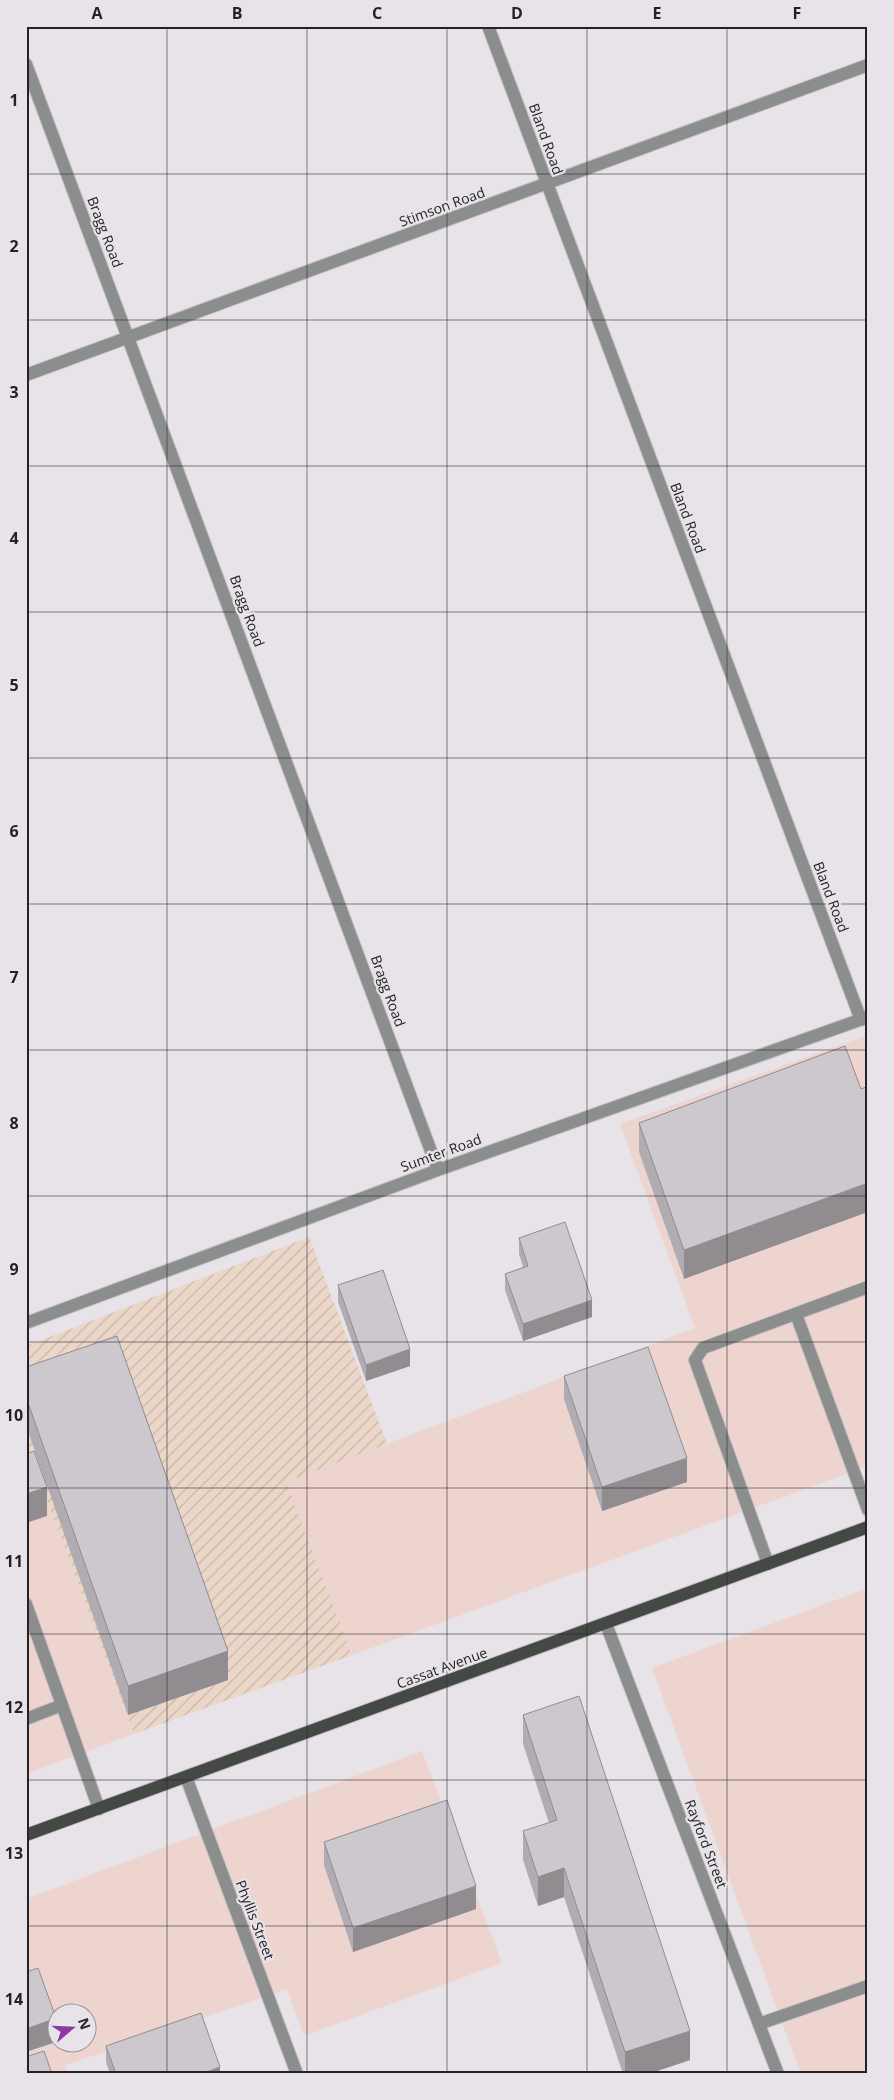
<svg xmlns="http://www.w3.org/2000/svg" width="894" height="2100" font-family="'Open Sans',sans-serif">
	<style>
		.commercial { fill: #eed4cf; fill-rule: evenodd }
		.industrial { fill: url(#industrial-furrows) }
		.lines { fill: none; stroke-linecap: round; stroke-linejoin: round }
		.lane-casing { stroke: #c4c0c5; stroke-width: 14 }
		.street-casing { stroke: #c4c0c5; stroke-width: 14 }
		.primary-casing { stroke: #c4c0c5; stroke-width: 14 }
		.lane { stroke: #8b8e8c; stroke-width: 12 }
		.street { stroke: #8b8e8c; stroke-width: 12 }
		.primary { stroke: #444946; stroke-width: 12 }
		.wall { fill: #b0acb1 }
		.shaded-wall { fill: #908c90 }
		.building { fill: #cdc8ce; stroke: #908c90 }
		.grid { fill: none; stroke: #242225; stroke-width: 1; stroke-opacity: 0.55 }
		.labels { text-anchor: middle; stroke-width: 4.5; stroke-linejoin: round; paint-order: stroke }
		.street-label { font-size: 14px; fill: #242225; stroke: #e7e3e8 }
		.neatline { fill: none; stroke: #242225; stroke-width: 2 }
		.grid-label { font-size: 16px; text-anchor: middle; font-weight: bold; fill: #242225 }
	</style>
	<defs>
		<pattern id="industrial-furrows" width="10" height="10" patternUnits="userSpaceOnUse" patternTransform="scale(1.25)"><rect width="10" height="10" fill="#ebd6c8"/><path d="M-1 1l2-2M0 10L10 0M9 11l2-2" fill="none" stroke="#c9b7ac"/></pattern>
	</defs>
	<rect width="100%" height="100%" fill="#e7e3e8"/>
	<path class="commercial" d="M 868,1035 L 868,1466 L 352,1655 L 285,1482 L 695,1328 L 620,1124 Z
		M 26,1444 L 134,1734 L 26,1774 Z
		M 868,1588 L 868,2074 L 801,2074 L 652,1668 Z
		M 422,1751 L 502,1963 L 304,2036 L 287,1989 L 66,2065 L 69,2074 L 26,2074 L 26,1899 ZM 58,2012 L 88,2012 L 88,2042 L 58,2042 Z"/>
	<path class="industrial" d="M 309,1237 L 387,1444 L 286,1482 L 352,1655 L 134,1734 L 26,1444 L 26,1346 Z"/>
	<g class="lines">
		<g class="lane-casing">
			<path id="lane" d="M 796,1314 L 868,1510
				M 768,1564 L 695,1360 L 703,1348 L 868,1287
				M 26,1604 L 62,1705
				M 26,1719 L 62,1705 L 99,1809
				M 759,2024 L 868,1986"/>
		</g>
		<g class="street-casing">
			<path id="street" d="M 488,26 L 861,1020
				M 26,64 L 438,1170
				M 26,375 L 868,65
				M 26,1323 L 438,1170 L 868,1017
				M 606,1624 L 778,2074
				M 186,1777 L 297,2074"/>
		</g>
		<g class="primary-casing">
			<path id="primary" d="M 26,1835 L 868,1527"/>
		</g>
		<use href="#lane" class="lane"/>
		<use href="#street" class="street"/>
		<use href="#primary" class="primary"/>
	</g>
	<path class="wall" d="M 845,1046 L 684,1279 L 639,1152 L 639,1123 Z
		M 519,1238 L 592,1317 L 523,1341 L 505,1290 L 505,1274 L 523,1267 L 519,1254 Z
		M 338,1285 L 410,1366 L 366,1381 L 338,1302 Z
		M 26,1367 L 228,1680 L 128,1715 L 26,1426 Z
		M 564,1376 L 687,1482 L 602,1511 L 564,1399 Z
		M 523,1715 L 690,2060 L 648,2074 L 623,2074 L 564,1897 L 538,1906 L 523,1860 L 523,1831 L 549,1823 L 523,1744 Z
		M 324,1842 L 476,1909 L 353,1952 L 324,1865 Z
		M 106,2046 L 220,2074 L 110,2074 L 106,2062 Z"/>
	<path class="shaded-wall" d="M 868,1183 L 868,1212 L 684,1279 L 684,1250 Z
		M 592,1300 L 592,1317 L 523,1341 L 523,1324 Z
		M 410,1349 L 410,1366 L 366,1381 L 366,1365 Z
		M 687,1458 L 687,1482 L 602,1511 L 602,1487 Z
		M 47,1487 L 47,1516 L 26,1523 L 26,1494 Z
		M 228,1651 L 228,1680 L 128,1715 L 128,1686 Z
		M 564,1868 L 564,1897 L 538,1906 L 538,1877 Z
		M 476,1886 L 476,1909 L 353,1952 L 353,1928 Z
		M 56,2018 L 56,2042 L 26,2052 L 26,2029 Z
		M 690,2031 L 690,2060 L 648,2074 L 625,2074 L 625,2052 Z
		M 220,2067 L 220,2074 L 201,2074 Z"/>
	<path class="building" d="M 845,1046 L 861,1089 L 868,1086 L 868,1183 L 684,1250 L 639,1123 Z
		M 565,1222 L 592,1300 L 523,1324 L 505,1274 L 528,1266 L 519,1238 Z
		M 383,1270 L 410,1349 L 366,1365 L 338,1285 Z
		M 117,1336 L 228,1651 L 128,1686 L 26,1397 L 26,1367 Z
		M 648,1347 L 687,1458 L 602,1487 L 564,1376 Z
		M 34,1451 L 47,1487 L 26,1494 L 26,1454 Z
		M 579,1696 L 690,2031 L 625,2052 L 564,1868 L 538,1877 L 523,1831 L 557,1820 L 523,1715 Z
		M 447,1800 L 476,1886 L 353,1928 L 324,1842 Z
		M 38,1968 L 56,2018 L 26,2029 L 26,1972 Z
		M 201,2013 L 220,2067 L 201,2074 L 116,2074 L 106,2046 Z
		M 44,2051 L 52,2074 L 26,2074 L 26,2057 Z"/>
	<path class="grid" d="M 167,26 L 167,2074M 307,26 L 307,2074M 447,26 L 447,2074M 587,26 L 587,2074M 727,26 L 727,2074M 26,174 L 868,174M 26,320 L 868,320M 26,466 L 868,466M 26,612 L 868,612M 26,758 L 868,758M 26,904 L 868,904M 26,1050 L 868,1050M 26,1196 L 868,1196M 26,1342 L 868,1342M 26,1488 L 868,1488M 26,1634 L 868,1634M 26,1780 L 868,1780M 26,1926 L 868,1926"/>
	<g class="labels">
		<g class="street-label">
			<text transform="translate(546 139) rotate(70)" y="5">Bland Road</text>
			<text transform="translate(442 207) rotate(-20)" y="5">Stimson Road</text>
			<text transform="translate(105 232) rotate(69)" y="5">Bragg Road</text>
			<text transform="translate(688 518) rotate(69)" y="5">Bland Road</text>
			<text transform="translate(247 611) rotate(70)" y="5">Bragg Road</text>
			<text transform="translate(831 897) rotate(69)" y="5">Bland Road</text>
			<text transform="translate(388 991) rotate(70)" y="5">Bragg Road</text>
			<text transform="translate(441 1153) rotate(-20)" y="5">Sumter Road</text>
			<text transform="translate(442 1668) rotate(-20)" y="5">Cassat Avenue</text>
			<text transform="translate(706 1844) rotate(69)" y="5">Rayford Street</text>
			<text transform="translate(255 1920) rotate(69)" y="5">Phyllis Street</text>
		</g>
	</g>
	<rect width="894" height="2100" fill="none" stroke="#e7e3e8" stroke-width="55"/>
	<g transform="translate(72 2028) rotate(71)"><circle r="24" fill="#e7e3e8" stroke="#99969a"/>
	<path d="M0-4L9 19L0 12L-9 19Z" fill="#8c38a7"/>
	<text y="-8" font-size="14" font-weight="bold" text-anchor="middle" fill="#242225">N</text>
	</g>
	<rect x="28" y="28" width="838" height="2044" class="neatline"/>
	<g class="grid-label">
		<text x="97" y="19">A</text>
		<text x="237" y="19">B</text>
		<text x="377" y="19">C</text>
		<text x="517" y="19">D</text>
		<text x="657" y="19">E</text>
		<text x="797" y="19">F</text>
		<text x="14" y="106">1</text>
		<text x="14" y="252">2</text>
		<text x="14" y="398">3</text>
		<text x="14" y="544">4</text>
		<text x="14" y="691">5</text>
		<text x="14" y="837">6</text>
		<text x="14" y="983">7</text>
		<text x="14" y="1129">8</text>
		<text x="14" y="1275">9</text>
		<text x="14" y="1421">10</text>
		<text x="14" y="1567">11</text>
		<text x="14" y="1713">12</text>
		<text x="14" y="1859">13</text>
		<text x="14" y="2005">14</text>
	</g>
</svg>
